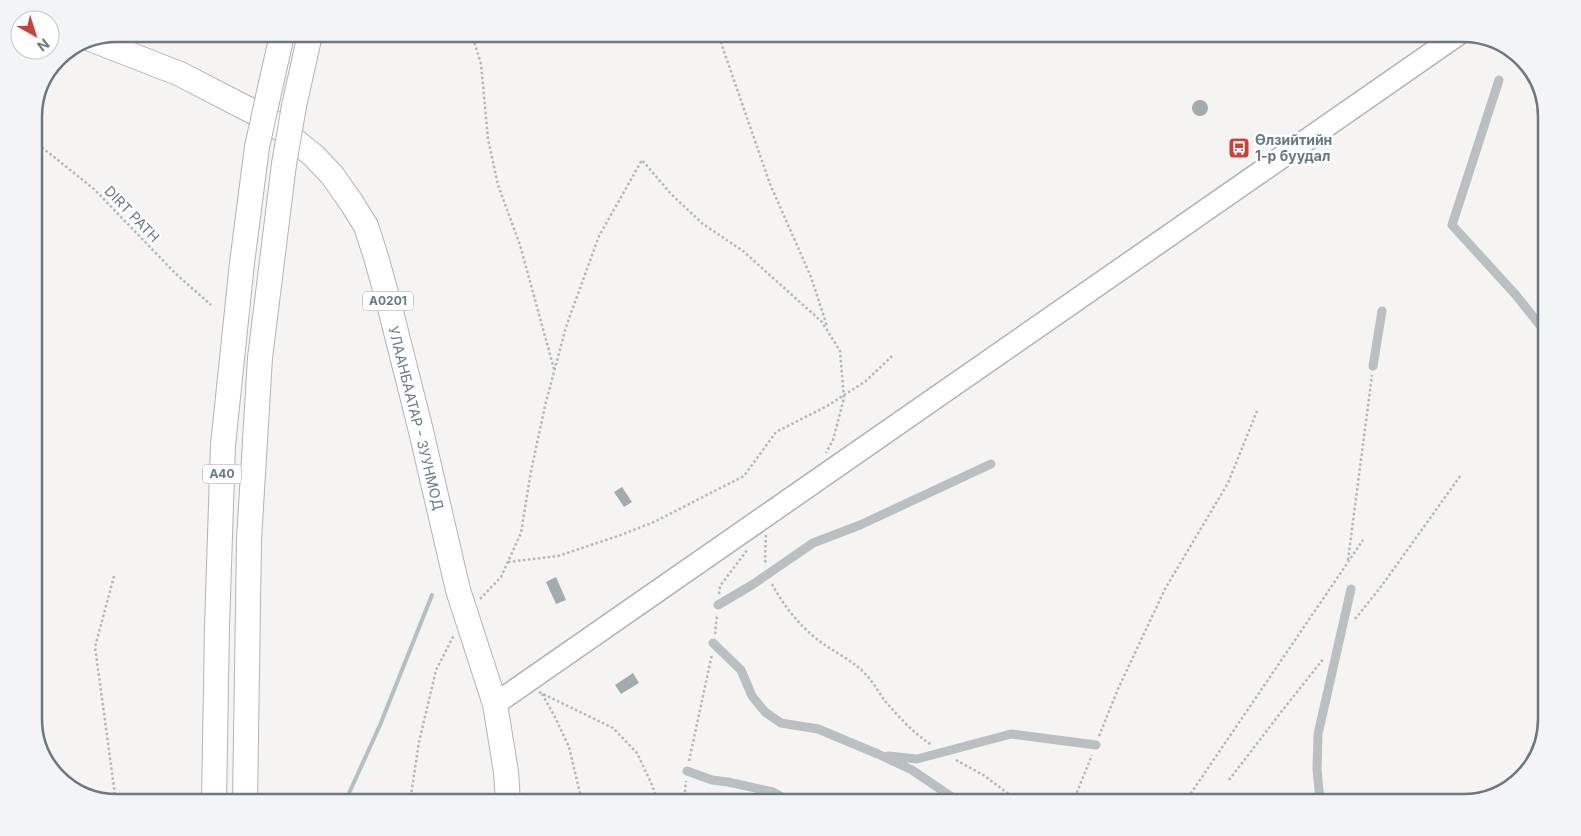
<svg xmlns="http://www.w3.org/2000/svg" width="1581" height="836" font-family="Inter,sans-serif">
	<style>
		.lines { fill: none; stroke-linecap: round; stroke-linejoin: round }
		.stream { stroke: #b3c0c2; stroke-width: 4 }
		.building { fill: #a2abae }
		.major-casing { stroke: #aeb3b5; stroke-width: 24 }
		.highway-casing { stroke: #b0b4b6; stroke-width: 26 }
		.path { stroke: #b4b8ba; stroke-width: 2.5; stroke-dasharray: 2.5 2.5; stroke-linecap: butt }
		.minor { stroke: #babfc1; stroke-width: 9 }
		.major { stroke: #fff; stroke-width: 21 }
		.highway { stroke: #fff; stroke-width: 24 }
		.highway-bridge-casing { stroke: #b0b4b6; stroke-width: 26; stroke-linecap: butt }
		.highway-bridge { stroke: #fff; stroke-width: 24 }
		.labels { text-anchor: middle; stroke-width: 5; stroke-linejoin: round; paint-order: stroke }
		.shield { fill: #fff; stroke: #95a1a5; stroke-width: 1 }
		.shield-label { font-size: 12px; font-weight: bold; fill: #68797f }
		.poi-label { font-size: 14px; font-weight: bold; fill: #68797f; stroke: #fff; text-anchor: start }
		.street-label { font-size: 14px; fill: #68797f; stroke: #fff }
		.rim { fill: none; stroke: #68797f; stroke-width: 2.5 }
	</style>
	<rect width="100%" height="100%" fill="#f5f4f2"/>
	<g class="lines">
		<path class="stream" d="M 345,802 L 380,725 L 432,595"/>
	</g>
	<path class="building" d="M1192 108a8 8 0 1 1 16 0a8 8 0 1 1-16 0Z
		M 622,487 L 632,502 L 624,507 L 614,492 Z
		M 556,577 L 566,600 L 556,604 L 546,582 Z
		M 633,673 L 639,683 L 621,694 L 615,685 Z"/>
	<g class="lines">
		<g class="major-casing">
			<path id="major" d="M 495,704 L 1459,34"/>
		</g>
		<g class="highway-casing">
			<path id="highway" d="M 93,40 L 180,74 L 271,121 L 314,156 L 332,175 L 351,202 L 366,226 L 376,257 L 388,300 L 421,431 L 458,590 L 495,704 L 506,772 L 508,802
				M 268,97 L 281,39
				M 294,106 L 309,39
				M 214,802 L 217,626 L 223,445 L 242,263 L 257,147
				M 245,802 L 249,540 L 260,358 L 284,164"/>
		</g>
		<path class="path" d="M 719,37 L 770,184 L 811,277 L 827,326
			M 473,38 L 481,64 L 488,139 L 498,185 L 520,245 L 554,369
			M 34,141 L 94,189 L 176,274 L 211,305
			M 766,535 L 765,559 L 766,565
			M 1348,560 L 1372,375
			M 508,562 L 558,556 L 618,536 L 654,522 L 744,476 L 776,432 L 827,406 L 866,381 L 893,355
			M 114,576 L 95,647 L 116,802
			M 772,584 C 783,605 799,625 818,640 C 832,651 856,662 867,676 C 874,683 879,693 885,701 C 899,717 914,734 932,745
			M 719,594 L 720,586 L 748,549
			M 480,599 L 501,577 L 521,533 L 531,471 L 545,406 L 566,327 L 599,236 L 642,160 L 671,194 L 703,224 L 743,251 L 822,322 L 840,351 L 844,398 L 833,440 L 826,453
			M 1355,619 L 1380,588 L 1461,475
			M 715,634 L 717,614
			M 539,692 L 613,728 L 637,753 L 652,785 L 658,802
			M 542,694 L 554,715 L 569,747 L 582,802
			M 1099,736 L 1118,689 L 1165,589 L 1228,483 L 1257,411
			M 956,760 L 985,776 L 1019,802
			M 689,761 L 712,654
			M 1229,780 L 1278,716 L 1324,658
			M 410,802 L 419,742 L 436,670 L 454,635
			M 684,802 L 686,781
			M 1073,802 L 1092,755
			M 1185,802 L 1363,540"/>
		<path class="minor" d="M 1499,80 L 1452,225 L 1515,294 L 1547,334
			M 1373,366 L 1382,311
			M 718,605 L 752,585 L 813,543 L 860,525 L 991,464
			M 713,643 L 741,670 L 752,696 L 765,712 L 781,723 L 818,729 L 878,754 L 912,770 L 959,802
			M 888,756 L 917,759 L 1011,734 L 1096,745
			M 687,771 L 712,780 L 728,782 L 773,792 L 790,802
			M 1320,802 L 1317,769 L 1318,734 L 1351,589"/>
		<use href="#major" class="major"/>
		<use href="#highway" class="highway"/>
		<g class="highway-bridge-casing">
			<path id="highway-bridge" d="M 257,147 L 268,97
				M 284,164 L 294,106"/>
		</g>
		<use href="#highway-bridge" class="highway-bridge"/>
	</g>
	<defs>
		<g id="bus-square" transform="scale(1.125)"><rect x="-9" y="-9" width="18" height="18" rx="4" fill="#cc413b" stroke="#fff"/><path d="M-5-6H5V4H4V6H2V4H-2V6H-4V4H-5ZM-3.5-4V0h7V-4ZM-3.5 1.2v1.5H-2V1.2ZM2 1.2v1.5H3.5V1.2Z" fill="#fff"/></g>
	</defs>
	<g fill-rule="evenodd">
		<use href="#bus-square" x="1239" y="148"/>
	</g>
	<g class="labels">
		<g class="shield">
			<rect x="363" y="291.5" width="50" height="19" rx="4"/>
			<rect x="203" y="464.5" width="38" height="19" rx="4"/>
		</g>
		<g class="shield-label">
			<text x="388" y="305">A0201</text>
			<text x="222" y="478">A40</text>
		</g>
		<g class="poi-label">
			<text x="1255" y="145">Өлзийтийн<tspan x="1255" dy="16">1-р буудал</tspan></text>
		</g>
		<g class="street-label">
			<text transform="translate(132 214) rotate(46)" y="5">DIRT PATH</text>
			<text transform="translate(416 418) rotate(76)" y="5">УЛААНБААТАР - ЗУУНМОД</text>
		</g>
	</g>
	<path d="M0 0H1581V836H0ZM117 42H1463A75 75 0 0 1 1538 117V719A75 75 0 0 1 1463 794H117A75 75 0 0 1 42 719V117A75 75 0 0 1 117 42Z" fill="#f3f4f5" fill-rule="evenodd"/>
	<path class="rim" d="M117 42H1463A75 75 0 0 1 1538 117V719A75 75 0 0 1 1463 794H117A75 75 0 0 1 42 719V117A75 75 0 0 1 117 42Z"/>
	<g transform="translate(35 35) rotate(141)"><circle r="24" fill="#ffffff" stroke="#c3c9cc"/>
	<path d="M0-4L9 19L0 12L-9 19Z" fill="#cc413b"/>
	<text y="-8" font-size="14" font-weight="bold" text-anchor="middle" fill="#68797f">N</text>
	</g>
</svg>
